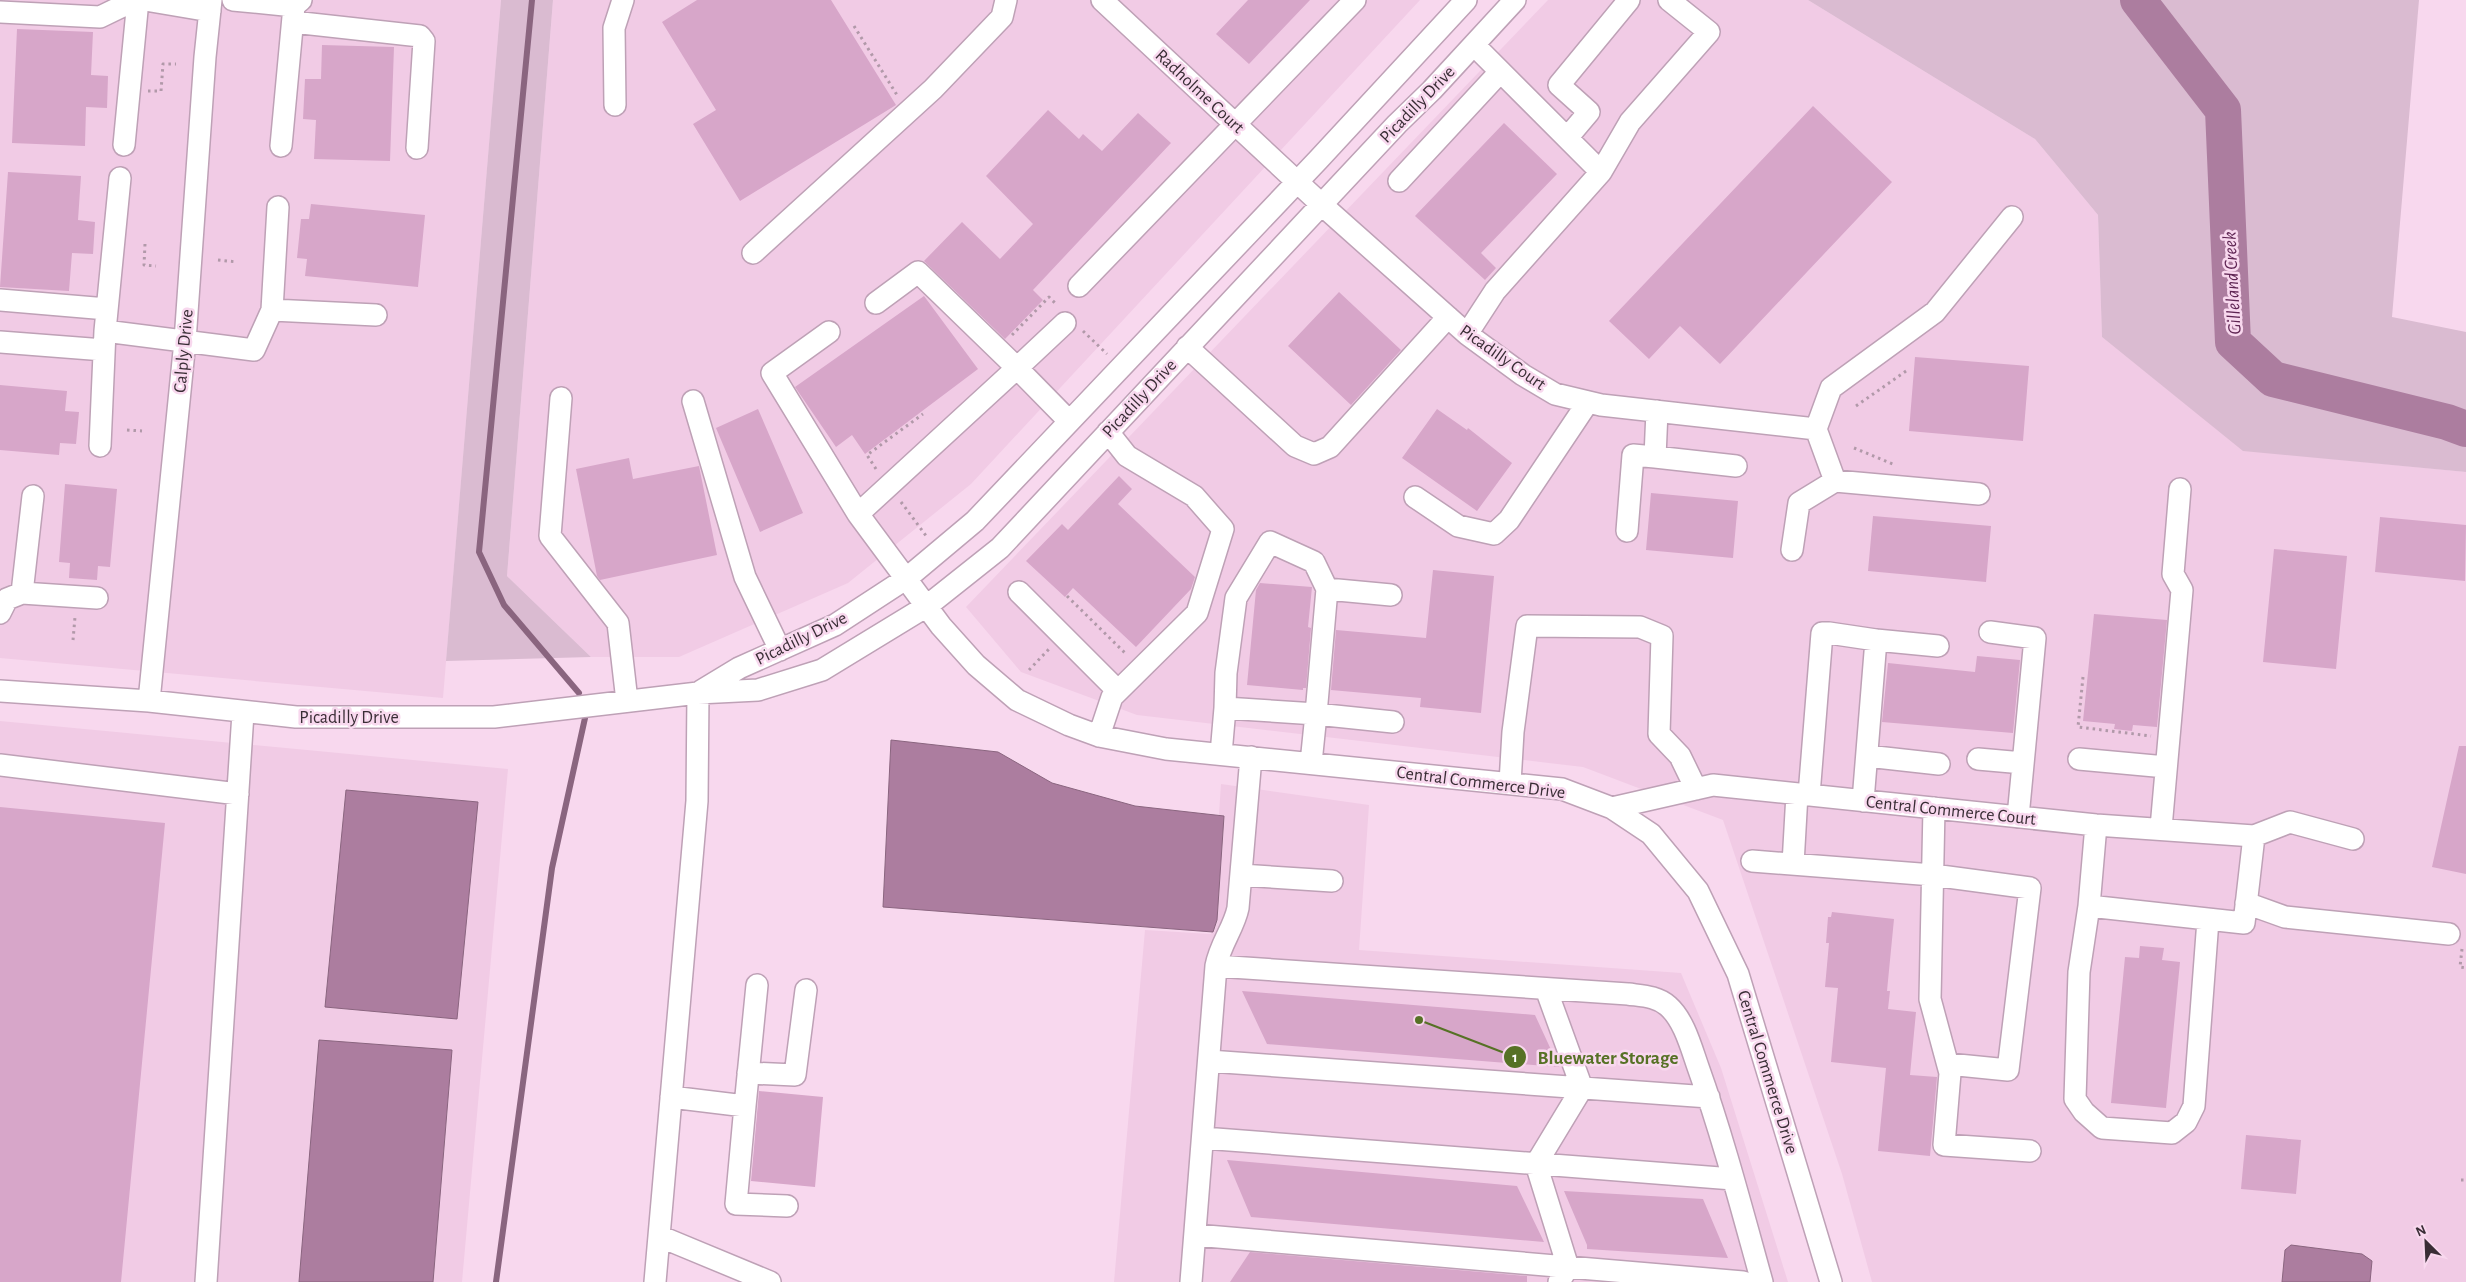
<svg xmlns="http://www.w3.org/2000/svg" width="2466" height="1282" font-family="'Alegreya Sans',sans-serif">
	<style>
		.built { fill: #f1cbe5 }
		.green { fill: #dabbd1 }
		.water { fill: #ac7d9f; stroke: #8a657f }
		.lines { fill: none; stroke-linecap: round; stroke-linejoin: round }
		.stream { stroke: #8a657f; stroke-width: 6 }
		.river { stroke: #ac7d9f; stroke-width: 36 }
		.building { fill: #d7a6c9 }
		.minor-casing { stroke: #bea1b6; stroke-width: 24 }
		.path { stroke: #b199a9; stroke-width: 3; stroke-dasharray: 2.5 4; stroke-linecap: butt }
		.minor { stroke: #fff; stroke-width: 21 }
		.labels { text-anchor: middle; stroke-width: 5; stroke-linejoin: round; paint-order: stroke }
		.street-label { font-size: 18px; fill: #392d35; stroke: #f8d8ee }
		.water-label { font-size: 19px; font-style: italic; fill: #5f2553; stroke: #f8d8ee }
		.leader { fill: none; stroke: #567125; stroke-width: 2 }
		.callout-dot { fill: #567125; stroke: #f8d8ee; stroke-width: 2 }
		.mark-label { font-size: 15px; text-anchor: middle; font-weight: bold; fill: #fff }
		.callout-label { font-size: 19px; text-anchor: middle; font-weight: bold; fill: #567125; stroke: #f8d8ee; stroke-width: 5; stroke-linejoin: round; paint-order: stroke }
	</style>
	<rect width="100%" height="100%" fill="#f8d8ee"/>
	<path class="built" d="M 0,0 L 501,0 L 443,698 L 0,658 Z
		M 553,0 L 1420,0 L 971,484 L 848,583 L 679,657 L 591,657 L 507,576 Z
		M 1548,0 L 1808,0 L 2035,139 L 2098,215 L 2102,337 L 2243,450 L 2466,472 L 2466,1282 L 1872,1282 L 1842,1174 L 1723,820 L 1583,767 L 1137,715 L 1021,672 L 966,607 Z
		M 0,721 L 508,769 L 462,1282 L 0,1282 Z
		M 1221,784 L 1369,805 L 1359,950 L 1681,973 L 1721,1068 L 1788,1282 L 1114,1282 L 1145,930 L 1211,934 Z"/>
	<path class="green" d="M 501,0 L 553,0 L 507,576 L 591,657 L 446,661 Z
		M 1808,0 L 2419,0 L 2392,317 L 2466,332 L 2466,472 L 2243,451 L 2102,337 L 2098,215 L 2035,139 Z"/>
	<path class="water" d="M 891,740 L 998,752 L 1052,783 L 1135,806 L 1224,816 L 1217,920 L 1213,932 L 883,907 Z
		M 346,790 L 478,802 L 457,1019 L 325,1007 Z
		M 319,1040 L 452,1050 L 433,1282 L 299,1282 Z
		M 2291,1245 L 2362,1254 L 2372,1261 L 2370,1282 L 2282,1282 L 2285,1250 Z"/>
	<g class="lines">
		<path class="stream" d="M 532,0 L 479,552 L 504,605 L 579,693
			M 496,1282 L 552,868 L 585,718"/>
		<path class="river" d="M 2138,0 L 2223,110 L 2233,342 L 2273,379 L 2447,422 L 2466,429"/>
	</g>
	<path class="building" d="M 697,0 L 831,0 L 896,105 L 740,201 L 693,124 L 716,110 L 662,22 Z
		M 1248,0 L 1310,0 L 1249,64 L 1216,34 Z
		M 17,29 L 93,32 L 91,75 L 108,76 L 107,108 L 86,107 L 85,146 L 12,143 Z
		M 322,45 L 394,47 L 390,161 L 314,159 L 316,120 L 303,119 L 305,79 L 321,79 Z
		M 1813,106 L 1892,182 L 1720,364 L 1680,326 L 1649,359 L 1609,321 Z
		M 1048,110 L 1079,139 L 1083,134 L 1102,151 L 1138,113 L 1171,143 L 1033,290 L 1043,300 L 1005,339 L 924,261 L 962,222 L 1000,259 L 1033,224 L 986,176 Z
		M 1504,123 L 1557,174 L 1481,253 L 1496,268 L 1485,280 L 1415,216 Z
		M 8,172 L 81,176 L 78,220 L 95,222 L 93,254 L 72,253 L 69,291 L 0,287 Z
		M 311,204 L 425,215 L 418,287 L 305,276 L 307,259 L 297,258 L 301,219 L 309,219 Z
		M 1339,292 L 1401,350 L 1351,405 L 1288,346 Z
		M 924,296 L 978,369 L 865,454 L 852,435 L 836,447 L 795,387 Z
		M 1915,357 L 2029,366 L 2023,441 L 1909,431 Z
		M 0,385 L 67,391 L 65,411 L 79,412 L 76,444 L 60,443 L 59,455 L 0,450 Z
		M 758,409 L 803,513 L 760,532 L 716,428 Z
		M 1437,409 L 1467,430 L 1468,428 L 1512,463 L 1477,511 L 1402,458 Z
		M 629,458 L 633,479 L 699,466 L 717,555 L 600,580 L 597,576 L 576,469 Z
		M 1119,476 L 1132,489 L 1118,504 L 1195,577 L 1191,589 L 1136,647 L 1073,588 L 1065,597 L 1026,561 L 1062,524 L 1068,530 Z
		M 65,484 L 117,489 L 110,567 L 98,566 L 97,580 L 69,578 L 70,563 L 59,562 Z
		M 1651,493 L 1738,501 L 1733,558 L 1646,550 Z
		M 1873,516 L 1991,526 L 1986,582 L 1868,571 Z
		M 2380,517 L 2466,525 L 2465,581 L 2375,572 Z
		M 2274,549 L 2347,556 L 2336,669 L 2263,662 Z
		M 1433,570 L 1494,576 L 1481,713 L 1420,707 L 1421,698 L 1331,690 L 1336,630 L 1426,638 Z
		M 1260,583 L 1312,587 L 1308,627 L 1311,628 L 1306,688 L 1303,688 L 1303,690 L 1247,685 L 1256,590 Z
		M 2094,614 L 2167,620 L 2157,727 L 2133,725 L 2132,731 L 2114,729 L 2115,724 L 2083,721 Z
		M 1977,656 L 2020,660 L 2013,733 L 1882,722 L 1888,663 L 1975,672 Z
		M 2459,746 L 2466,746 L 2466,874 L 2432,867 Z
		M 0,807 L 165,823 L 121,1282 L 0,1282 Z
		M 1832,912 L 1894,919 L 1887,991 L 1890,991 L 1888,1009 L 1916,1012 L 1910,1075 L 1937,1077 L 1930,1156 L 1878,1151 L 1886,1068 L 1831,1062 L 1838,988 L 1825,987 L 1829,943 L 1826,943 L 1828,917 L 1831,917 Z
		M 2140,946 L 2164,948 L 2162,960 L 2180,962 L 2166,1108 L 2111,1103 L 2125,957 L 2139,958 Z
		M 1242,991 L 1535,1015 L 1559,1067 L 1267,1044 Z
		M 759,1091 L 823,1097 L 815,1187 L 751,1181 Z
		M 2246,1135 L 2301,1140 L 2296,1194 L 2241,1189 Z
		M 1227,1160 L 1517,1186 L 1544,1242 L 1251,1217 Z
		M 1564,1191 L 1703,1199 L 1728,1258 L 1587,1249 L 1587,1245 Z
		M 1250,1252 L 1527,1276 L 1527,1282 L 1230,1282 Z"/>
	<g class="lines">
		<g class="minor-casing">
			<path id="minor" d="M 145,0 L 210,11
				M 233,0 L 294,6
				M 1102,0 L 1322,205 L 1467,334 L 1523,375 L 1555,394 L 1601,405 L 1816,429
				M 0,12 L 100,17 L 135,0
				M 293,22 L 420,36 L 424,41 L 417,148
				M 615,105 L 614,28 L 623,0
				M 1567,138 L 1589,112 L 1559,85 L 1629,0
				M 124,145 L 138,0
				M 281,146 L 294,6 L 301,0
				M 1601,172 L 1630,122 L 1709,32 L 1669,0
				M 1399,181 L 1500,72
				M 753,253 L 933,89 L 1002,17 L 1006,0
				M 1079,286 L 1355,0
				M 0,300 L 107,309
				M 876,303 L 918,272 L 1017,368 L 1065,323
				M 272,310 L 376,315
				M 105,331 L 254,350 L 272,310 L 278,207
				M 829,332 L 772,373 L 858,514
				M 1467,334 L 1495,291 L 1601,172 L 1474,45
				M 0,342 L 104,350
				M 1187,347 L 1295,446 L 1314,454 L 1330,447 L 1448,317
				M 561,398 L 550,536 L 618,623 L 627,701
				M 693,401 L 745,577 L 780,650
				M 1069,421 L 1017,368 L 858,514 L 941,626 L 976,665 L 1017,700 L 1069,725 L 1099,736 L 1166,749 L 1562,789 L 1612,808 L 1651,834 L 1698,891 L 1738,974 L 1831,1282
				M 100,446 L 105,331 L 120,178
				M 1655,457 L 1736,466
				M 1979,494 L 1835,481 L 1816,429 L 1831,388 L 1935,312 L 2012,217
				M 1415,497 L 1458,526 L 1494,534 L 1509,520 L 1588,402
				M 1627,531 L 1633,455 L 1655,457 L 1657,411
				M 1792,550 L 1799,503 L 1835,481
				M 1019,592 L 1118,691
				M 22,593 L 33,496
				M 0,613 L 7,599 L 22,593 L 97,598
				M 1990,632 L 2035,638 L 2018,817
				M 1876,640 L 1938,646
				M 0,691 L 149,701 L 296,717 L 494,717 L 698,693 L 758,690 L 822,670 L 927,606 L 1000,548 L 1397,124 L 1432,90 L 1515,0
				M 701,691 L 739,668 L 835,625 L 907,578 L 975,521 L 1318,160 L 1466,0
				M 149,701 L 185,341 L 205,57 L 211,0
				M 1225,708 L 1226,673 L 1236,598 L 1270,542 L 1314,562 L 1327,589 L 1391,595
				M 1099,736 L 1112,697 L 1197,613 L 1223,529 L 1194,496 L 1127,456 L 1108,432
				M 1221,754 L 1225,708 L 1316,714 L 1327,589
				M 1867,756 L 1939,764
				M 1978,759 L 2023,763
				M 2079,759 L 2166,767
				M 1311,763 L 1316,714 L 1393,722
				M 0,765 L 238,794
				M 1510,783 L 1513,732 L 1527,626 L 1640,627 L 1662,636 L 1659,734 L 1680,756 L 1696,789
				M 1809,795 L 1822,633 L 1829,633 L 1876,640 L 1863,801
				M 1612,808 L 1713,785 L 2096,825 L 2254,836 L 2290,822 L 2353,839
				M 1934,808 L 1930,999 L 1950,1073 L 1944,1145 L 2030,1151
				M 2096,825 L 2089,906 L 2244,923 L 2254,836
				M 2161,828 L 2182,590 L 2173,574 L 2180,489
				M 1752,861 L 1933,875 L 2030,888 L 2008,1070 L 1948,1064
				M 1793,864 L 1797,794
				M 1241,875 L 1332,881
				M 2246,903 L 2285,917 L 2449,934
				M 2089,906 L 2079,972 L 2075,1099 L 2084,1112 L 2102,1128 L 2172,1133 L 2186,1122 L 2194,1106 L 2208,920
				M 1216,966 L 1628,994 C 1642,996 1657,996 1668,1006 C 1684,1020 1691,1047 1698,1067 C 1723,1137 1742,1210 1762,1282
				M 1546,989 L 1582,1088 L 1536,1164 L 1568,1267 L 1559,1282
				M 1209,1061 L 1709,1097
				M 748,1073 L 795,1075 L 806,990
				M 671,1097 L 745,1106 L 757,985
				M 745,1106 L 736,1204 L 787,1206
				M 1203,1138 L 1733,1179
				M 1195,1235 L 1743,1282
				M 659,1236 L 770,1282
				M 206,1282 L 243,713
				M 655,1282 L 697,801 L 698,693
				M 1191,1282 L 1216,966 C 1220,944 1234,928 1238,908 L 1251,757"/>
		</g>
		<path class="path" d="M 854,26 L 897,95
			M 148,91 L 161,91 L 163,64 L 176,64
			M 145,244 L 144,265 L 156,266
			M 218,260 L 237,262
			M 1083,331 L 1107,354
			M 1012,335 L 1049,297 L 1057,305
			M 1856,406 L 1909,369
			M 127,430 L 142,431
			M 1854,448 L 1895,465
			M 876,469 L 867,455 L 923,414
			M 901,502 L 927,537
			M 1067,596 L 1127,655
			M 73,640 L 75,617
			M 1029,670 L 1049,649
			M 2083,677 L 2078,727 L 2151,736
			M 2462,949 L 2460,967 L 2466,968
			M 2461,1180 L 2466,1180"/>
		<use href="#minor" class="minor"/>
	</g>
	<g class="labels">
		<g class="street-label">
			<text transform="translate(1200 91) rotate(43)" y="6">Radholme Court</text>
			<text transform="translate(1417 104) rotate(-46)" y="6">Picadilly Drive</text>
			<text transform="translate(183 351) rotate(-85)" y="6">Calply Drive</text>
			<text transform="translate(1503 357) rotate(35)" y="6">Picadilly Court</text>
			<text transform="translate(1139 398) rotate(-47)" y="6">Picadilly Drive</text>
			<text transform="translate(801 638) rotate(-26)" y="6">Picadilly Drive</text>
			<text x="349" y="723">Picadilly Drive</text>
			<text transform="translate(1481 782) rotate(7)" y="6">Central Commerce Drive</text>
			<text transform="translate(1951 810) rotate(6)" y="6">Central Commerce Court</text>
			<text transform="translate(1768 1072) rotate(73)" y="6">Central Commerce Drive</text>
		</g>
		<g class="water-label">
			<text transform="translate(2231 283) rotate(-93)" y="7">Gilleland Creek</text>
		</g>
	</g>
	<path class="leader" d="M1419 1020L1515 1057"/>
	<g class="callout-dot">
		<circle cx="1419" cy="1020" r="5"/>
		<circle cx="1515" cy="1057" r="12"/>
	</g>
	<g class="mark-label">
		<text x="1515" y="1062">1</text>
	</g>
	<g class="callout-label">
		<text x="1608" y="1064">Bluewater Storage</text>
	</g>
	<g transform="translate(2426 1242) rotate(336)" stroke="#f8d8ee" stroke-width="4" paint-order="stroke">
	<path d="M0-4L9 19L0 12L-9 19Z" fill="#392d35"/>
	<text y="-8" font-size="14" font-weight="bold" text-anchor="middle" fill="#392d35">N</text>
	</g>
</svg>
